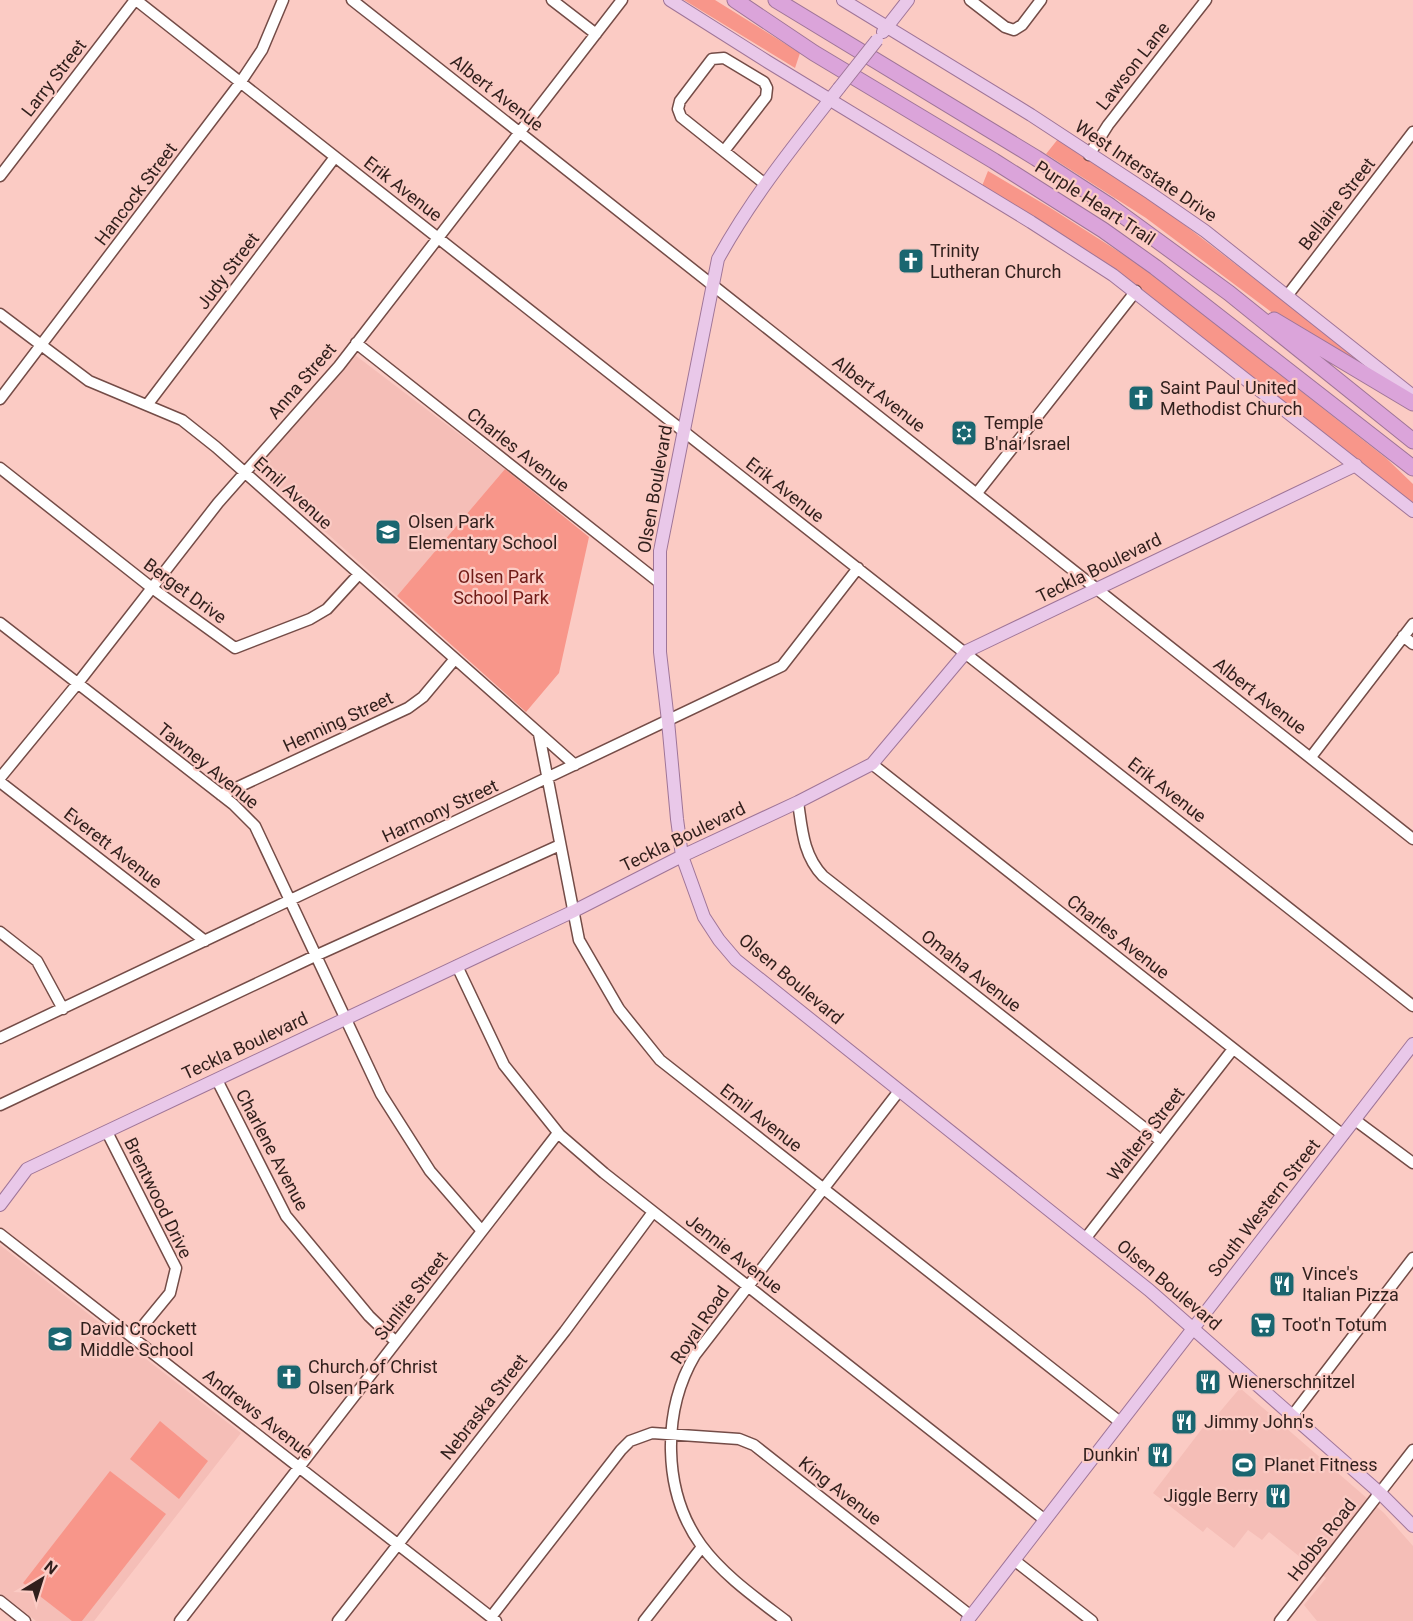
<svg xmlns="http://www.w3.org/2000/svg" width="1413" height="1621" font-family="Roboto,sans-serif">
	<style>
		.built { fill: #f5beb7 }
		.green { fill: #f8968a }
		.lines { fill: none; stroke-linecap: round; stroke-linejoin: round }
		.minor-casing { stroke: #744c47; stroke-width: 13 }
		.major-casing { stroke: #9f7598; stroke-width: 14 }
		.highway-casing { stroke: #9f7598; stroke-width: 17 }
		.minor { stroke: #fff; stroke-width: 10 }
		.major { stroke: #e9c8e9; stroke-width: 12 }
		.highway { stroke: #dba4da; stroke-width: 15 }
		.major-bridge-casing { stroke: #9f7598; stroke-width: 14; stroke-linecap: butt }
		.major-bridge { stroke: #e9c8e9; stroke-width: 12 }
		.labels { text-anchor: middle; stroke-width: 4.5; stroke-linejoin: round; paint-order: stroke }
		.street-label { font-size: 18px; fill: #301f1c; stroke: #fbcbc4 }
		.poi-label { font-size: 18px; fill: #301f1c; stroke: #fbcbc4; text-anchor: start }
		.park-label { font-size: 18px; fill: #6f1a16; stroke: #fbcbc4 }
	</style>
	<rect width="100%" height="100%" fill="#fbcbc4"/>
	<path class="built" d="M 355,355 L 505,469 L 397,596 L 254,468 Z
		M 0,1245 L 241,1433 L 94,1621 L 36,1621 L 0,1593 Z
		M 1240,1388 L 1384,1513 L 1413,1546 L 1413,1621 L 1317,1621 L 1304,1605 L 1326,1578 L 1269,1532 L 1262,1540 L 1248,1530 L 1234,1548 L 1207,1527 L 1203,1532 L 1153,1493 L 1214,1413 L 1218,1414 Z"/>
	<path class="green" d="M 684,0 L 715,0 L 800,53 L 795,68 Z
		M 1058,139 L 1147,196 L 1378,374 L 1274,314 L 1146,218 L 1046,154 Z
		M 988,171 L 1049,207 L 1146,269 L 1386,458 L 1413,484 L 1413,504 L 1144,291 L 982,186 Z
		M 505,469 L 589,537 L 559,673 L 526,712 L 397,596 Z
		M 160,1421 L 208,1461 L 179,1499 L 130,1459 Z
		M 110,1471 L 166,1514 L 82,1621 L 72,1621 L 23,1583 Z"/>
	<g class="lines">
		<g class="minor-casing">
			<path id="minor" d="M 136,0 L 1413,1006
				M 352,0 L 1413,839
				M 552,0 L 596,34
				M 970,0 L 1005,27 L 1014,30 L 1022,25 L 1041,0
				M 724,151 L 766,97 L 767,88 L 764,82 L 724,58 L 712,59 L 680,101 L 678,109 L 681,117 L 765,184
				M 1089,155 L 1108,125 L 1206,0
				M 0,176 L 135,0
				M 1287,296 L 1413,132
				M 0,314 L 89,381 L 182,420 L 216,447 L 575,765
				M 356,343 L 660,583
				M 0,399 L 240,83 L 262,50 L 283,0
				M 147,405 L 335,157
				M 0,468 L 152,588 L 235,648 L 310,619 L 327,609 L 359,574
				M 977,493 L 1136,291
				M 0,623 L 233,804 L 255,826 L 381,1094 L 430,1171 L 482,1231
				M 1403,636 L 1413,644
				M 539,734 L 579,940 L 619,1009 L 660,1060 L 1120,1422
				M 1311,757 L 1413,624
				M 872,764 L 1343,1135
				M 0,778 L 78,683 L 218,503 L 339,366 L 622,0
				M 0,782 L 205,941
				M 221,795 L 408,708 L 423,697 L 454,660
				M 798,802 C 802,829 803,855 823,876 L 1161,1141
				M 0,932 L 37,961 L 63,1009
				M 457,966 L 504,1065 L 560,1135 L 604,1173 L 1045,1520
				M 0,1038 L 782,666 L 858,568
				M 217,1080 L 286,1216 L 369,1316 L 396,1342
				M 0,1105 L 315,956 L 560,845
				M 1355,1120 L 1413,1163
				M 107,1132 L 176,1268 L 170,1293 L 133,1338
				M 0,1234 L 496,1621
				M 1085,1239 L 1233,1049
				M 1292,1416 L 1413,1258
				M 1014,1560 L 1092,1621
				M 0,1601 L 25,1621
				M 491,1617 L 621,1450 L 630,1441 L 652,1433 L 739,1439 L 754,1445 L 971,1616
				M 180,1621 L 558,1133
				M 338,1621 L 565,1331 L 653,1212
				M 644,1621 L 702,1547
				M 786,1621 C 756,1598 723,1575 701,1545 C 662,1491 662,1411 695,1355 L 899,1091
				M 1280,1621 L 1413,1450"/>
		</g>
		<g class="major-casing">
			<path id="major" d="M 670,0 L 768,62 L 1031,222 L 1113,275 L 1413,511
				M 843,0 L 1031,115 L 1150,193 L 1205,231 L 1413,396
				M 883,32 L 908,0
				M 839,88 C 796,143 752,197 718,259 L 660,551 L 660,652 L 668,721 L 677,819 L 682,856 L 704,917 L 719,940 L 736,960 L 1149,1290 L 1380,1493 L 1413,1526
				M 0,1205 L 27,1169 L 574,911 L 682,856 L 798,802 L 872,764 L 967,651 L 1356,465
				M 967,1621 L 1413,1044"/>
		</g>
		<g class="highway-casing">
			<path id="highway" d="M 735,0 L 814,53 L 994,161 L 1103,230 L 1155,267 L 1413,468
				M 776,0 L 1036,158 L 1110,206 L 1229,293 L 1413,441
				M 1274,320 L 1413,403"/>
		</g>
		<use href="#minor" class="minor"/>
		<use href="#major" class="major"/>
		<use href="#highway" class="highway"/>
		<g class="major-bridge-casing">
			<path id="major-bridge" d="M 839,88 L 877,40"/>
		</g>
		<use href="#major-bridge" class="major-bridge"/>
	</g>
	<defs>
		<g id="church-square" transform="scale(1.35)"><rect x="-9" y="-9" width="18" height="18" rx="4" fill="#1a6670" stroke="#fbcbc4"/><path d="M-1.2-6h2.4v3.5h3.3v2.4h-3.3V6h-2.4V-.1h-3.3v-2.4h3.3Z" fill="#fff"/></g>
		<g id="synagogue-square" transform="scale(1.35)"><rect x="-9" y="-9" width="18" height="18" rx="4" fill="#1a6670" stroke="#fbcbc4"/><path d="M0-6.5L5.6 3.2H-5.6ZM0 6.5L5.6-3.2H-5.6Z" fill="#fff"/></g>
		<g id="school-square" transform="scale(1.35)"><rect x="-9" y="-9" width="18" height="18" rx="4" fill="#1a6670" stroke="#fbcbc4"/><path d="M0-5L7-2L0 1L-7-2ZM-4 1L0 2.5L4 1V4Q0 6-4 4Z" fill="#fff"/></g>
		<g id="restaurant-square" transform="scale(1.35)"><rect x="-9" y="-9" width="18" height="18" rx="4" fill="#1a6670" stroke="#fbcbc4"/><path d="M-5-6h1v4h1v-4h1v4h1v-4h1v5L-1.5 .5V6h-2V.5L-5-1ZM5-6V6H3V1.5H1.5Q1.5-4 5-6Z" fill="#fff"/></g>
		<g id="supermarket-square" transform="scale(1.35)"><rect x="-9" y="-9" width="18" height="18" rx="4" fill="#1a6670" stroke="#fbcbc4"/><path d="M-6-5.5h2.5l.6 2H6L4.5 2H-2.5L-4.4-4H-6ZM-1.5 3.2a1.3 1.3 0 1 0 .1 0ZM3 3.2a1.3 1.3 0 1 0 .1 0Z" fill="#fff"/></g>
		<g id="stadium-square" transform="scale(1.35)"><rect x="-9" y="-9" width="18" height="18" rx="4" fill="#1a6670" stroke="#fbcbc4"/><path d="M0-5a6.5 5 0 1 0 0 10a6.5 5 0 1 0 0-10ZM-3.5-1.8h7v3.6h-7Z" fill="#fff"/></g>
	</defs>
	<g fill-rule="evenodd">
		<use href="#church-square" x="911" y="261"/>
		<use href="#church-square" x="1141" y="398"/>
		<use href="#synagogue-square" x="964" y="433"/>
		<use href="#school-square" x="388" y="532"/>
		<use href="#restaurant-square" x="1282" y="1284"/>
		<use href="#supermarket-square" x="1263" y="1325"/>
		<use href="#school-square" x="60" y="1339"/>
		<use href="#church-square" x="289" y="1377"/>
		<use href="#restaurant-square" x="1208" y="1382"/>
		<use href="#restaurant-square" x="1184" y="1422"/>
		<use href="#restaurant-square" x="1160" y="1455"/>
		<use href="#stadium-square" x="1244" y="1465"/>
		<use href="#restaurant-square" x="1278" y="1496"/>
	</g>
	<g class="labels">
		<g class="street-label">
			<text transform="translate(1133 66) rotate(-52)" y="6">Lawson Lane</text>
			<text transform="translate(54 78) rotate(-52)" y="6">Larry Street</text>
			<text transform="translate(497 93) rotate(38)" y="6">Albert Avenue</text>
			<text transform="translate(1146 171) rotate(34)" y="6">West Interstate Drive</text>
			<text transform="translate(403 189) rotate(38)" y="6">Erik Avenue</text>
			<text transform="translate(136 194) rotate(-53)" y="6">Hancock Street</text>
			<text transform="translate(1095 203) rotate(33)" y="6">Purple Heart Trail</text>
			<text transform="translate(1337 204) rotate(-52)" y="6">Bellaire Street</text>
			<text transform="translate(228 271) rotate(-53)" y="6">Judy Street</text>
			<text transform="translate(302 381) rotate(-49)" y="6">Anna Street</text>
			<text transform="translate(879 394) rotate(38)" y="6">Albert Avenue</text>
			<text transform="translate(518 450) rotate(38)" y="6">Charles Avenue</text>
			<text transform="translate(655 489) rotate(-80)" y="6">Olsen Boulevard</text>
			<text transform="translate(785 490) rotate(38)" y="6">Erik Avenue</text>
			<text transform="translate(293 493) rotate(42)" y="6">Emil Avenue</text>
			<text transform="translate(1099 568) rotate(-26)" y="6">Teckla Boulevard</text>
			<text transform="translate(185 591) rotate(36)" y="6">Berget Drive</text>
			<text transform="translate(1260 696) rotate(38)" y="6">Albert Avenue</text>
			<text transform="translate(338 722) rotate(-25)" y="6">Henning Street</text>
			<text transform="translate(208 766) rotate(39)" y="6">Tawney Avenue</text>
			<text transform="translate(1167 790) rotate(38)" y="6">Erik Avenue</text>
			<text transform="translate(440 811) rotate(-25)" y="6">Harmony Street</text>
			<text transform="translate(683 837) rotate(-26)" y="6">Teckla Boulevard</text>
			<text transform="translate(113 848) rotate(38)" y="6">Everett Avenue</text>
			<text transform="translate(1118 937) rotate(38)" y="6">Charles Avenue</text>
			<text transform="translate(971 971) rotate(38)" y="6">Omaha Avenue</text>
			<text transform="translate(791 979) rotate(40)" y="6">Olsen Boulevard</text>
			<text transform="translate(245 1046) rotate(-25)" y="6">Teckla Boulevard</text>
			<text transform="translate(761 1118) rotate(38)" y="6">Emil Avenue</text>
			<text transform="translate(1146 1134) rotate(-52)" y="6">Walters Street</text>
			<text transform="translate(272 1150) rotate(62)" y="6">Charlene Avenue</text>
			<text transform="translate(158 1198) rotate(64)" y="6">Brentwood Drive</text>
			<text transform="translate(1264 1208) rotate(-52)" y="6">South Western Street</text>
			<text transform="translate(734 1254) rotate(38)" y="6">Jennie Avenue</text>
			<text transform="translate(1169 1285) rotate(40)" y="6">Olsen Boulevard</text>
			<text transform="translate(411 1296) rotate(-52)" y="6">Sunlite Street</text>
			<text transform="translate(700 1325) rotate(-56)" y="6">Royal Road</text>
			<text transform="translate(484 1407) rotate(-52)" y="6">Nebraska Street</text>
			<text transform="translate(258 1414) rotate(38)" y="6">Andrews Avenue</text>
			<text transform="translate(840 1491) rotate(38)" y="6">King Avenue</text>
			<text transform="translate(1322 1540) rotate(-52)" y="6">Hobbs Road</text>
		</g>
		<g class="poi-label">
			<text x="930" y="257">Trinity<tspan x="930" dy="21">Lutheran Church</tspan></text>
			<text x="1160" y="394">Saint Paul United<tspan x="1160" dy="21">Methodist Church</tspan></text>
			<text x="984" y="429">Temple<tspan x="984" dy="21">B'nai Israel</tspan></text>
			<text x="408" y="528">Olsen Park<tspan x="408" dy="21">Elementary School</tspan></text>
			<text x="1302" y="1280">Vince's<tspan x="1302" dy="21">Italian Pizza</tspan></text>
			<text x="1282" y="1331">Toot'n Totum</text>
			<text x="80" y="1335">David Crockett<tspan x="80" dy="21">Middle School</tspan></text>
			<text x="308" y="1373">Church of Christ<tspan x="308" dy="21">Olsen Park</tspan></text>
			<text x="1228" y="1388">Wienerschnitzel</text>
			<text x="1204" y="1428">Jimmy John's</text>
			<text x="1140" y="1461" text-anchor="end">Dunkin'</text>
			<text x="1264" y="1471">Planet Fitness</text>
			<text x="1258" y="1502" text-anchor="end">Jiggle Berry</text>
		</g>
		<g class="park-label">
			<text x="501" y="583">Olsen Park<tspan x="501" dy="21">School Park</tspan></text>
		</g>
	</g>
	<g transform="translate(42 1579) rotate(38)" stroke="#fbcbc4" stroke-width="4.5" paint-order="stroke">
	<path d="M0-4.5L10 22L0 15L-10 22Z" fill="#301f1c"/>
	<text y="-9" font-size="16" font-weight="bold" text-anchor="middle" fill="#301f1c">N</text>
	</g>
</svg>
